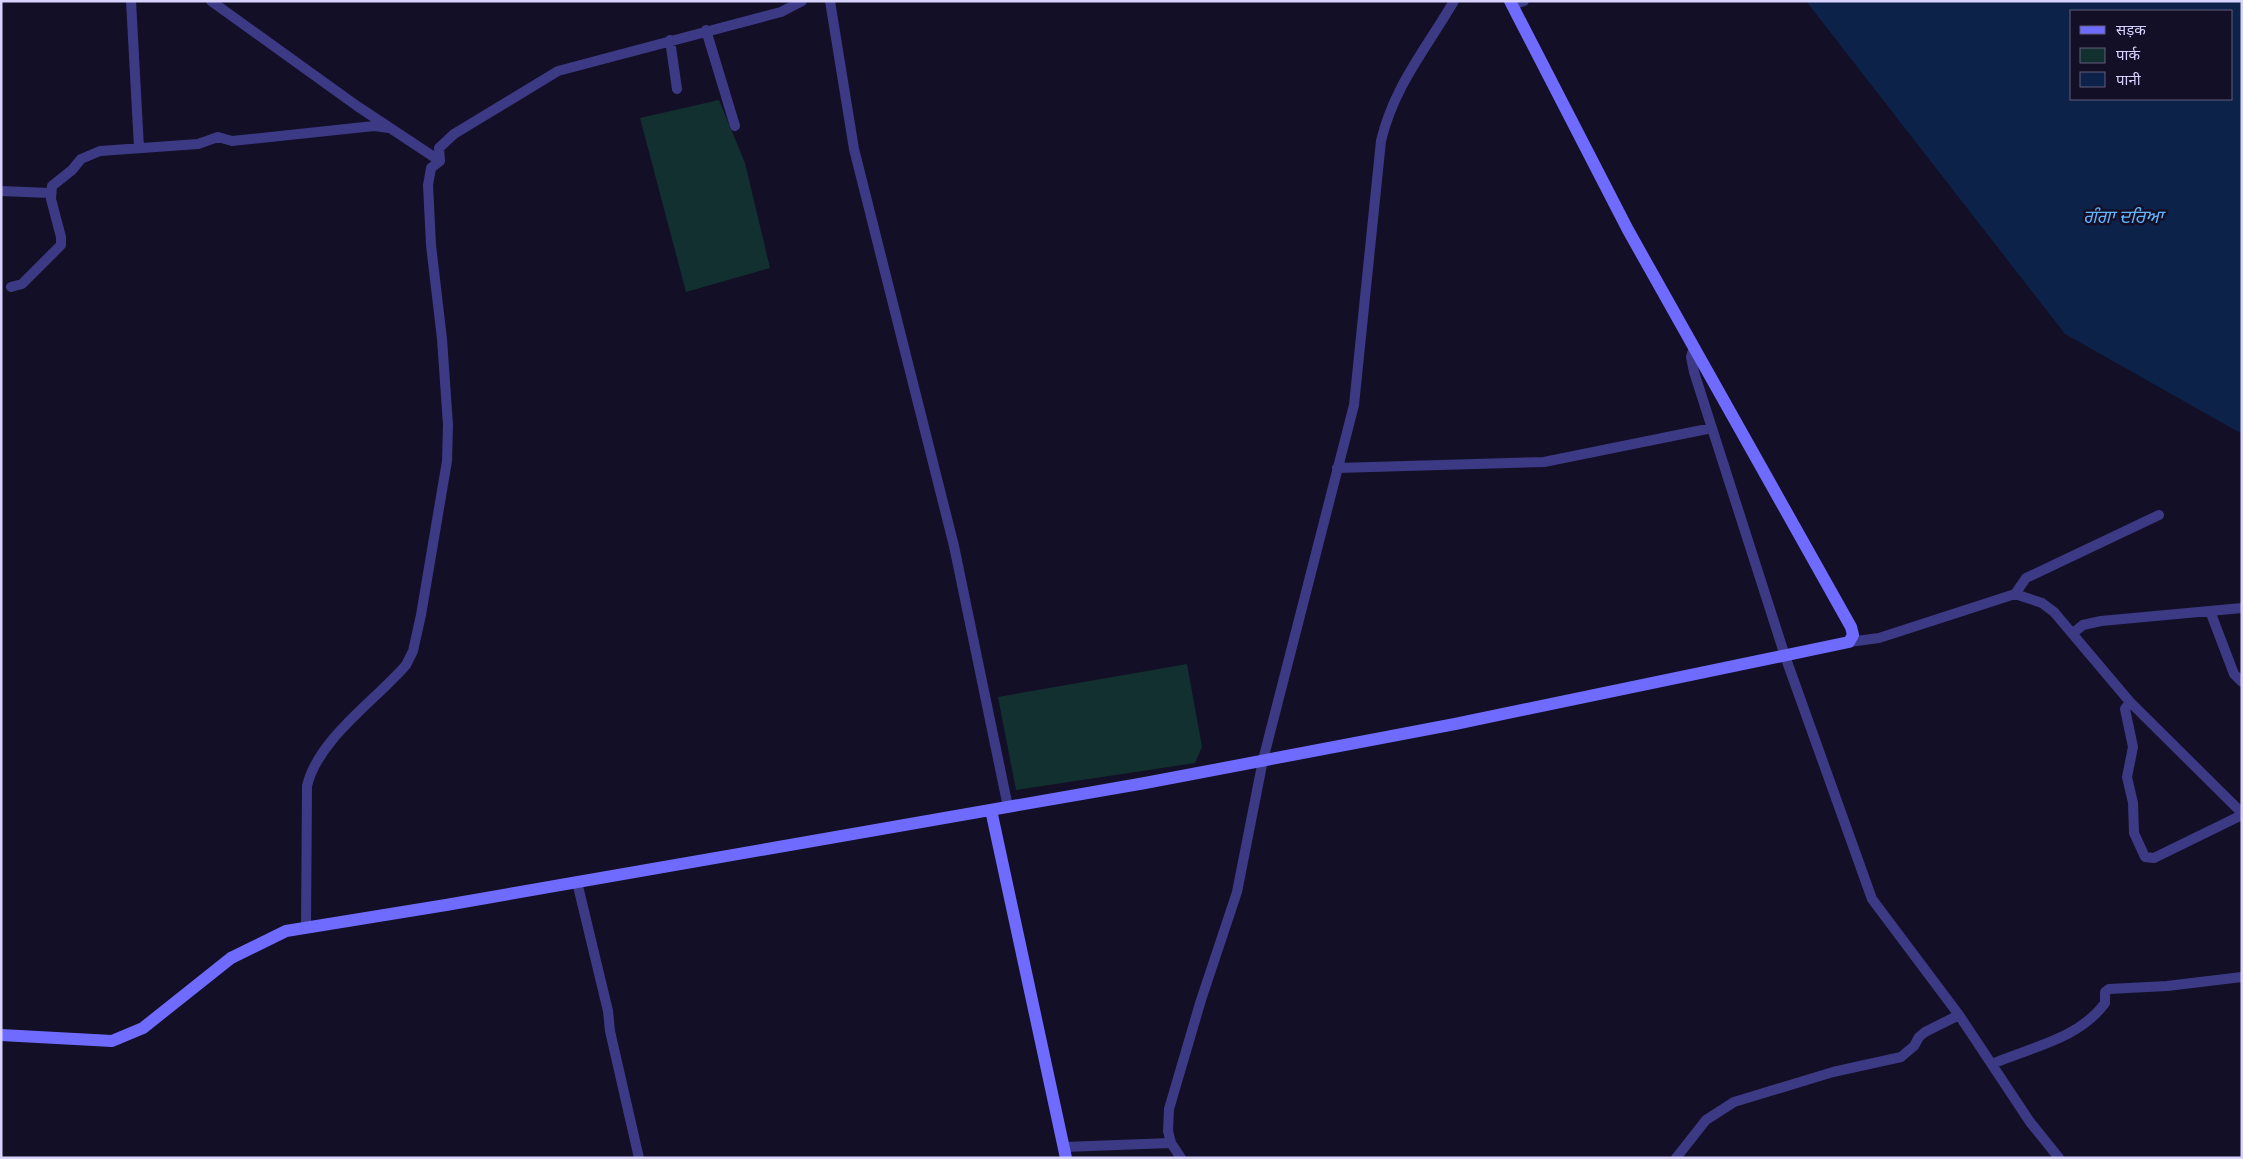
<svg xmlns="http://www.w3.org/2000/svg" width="2243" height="1159" font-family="Raleway,'Noto Sans Devanagari','Noto Sans Gurmukhi',sans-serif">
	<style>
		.green { fill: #12302f }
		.water { fill: #0c2248; fill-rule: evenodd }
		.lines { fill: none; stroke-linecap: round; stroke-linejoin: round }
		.street { stroke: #3d3a85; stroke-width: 10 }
		.secondary { stroke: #6f6bff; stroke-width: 12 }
		.labels { text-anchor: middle; stroke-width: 5; stroke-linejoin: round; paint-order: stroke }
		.water-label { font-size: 18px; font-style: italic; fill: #62b6ff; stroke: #130f26 }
	</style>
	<rect width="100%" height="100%" fill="#130f26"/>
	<path class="green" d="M 719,100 L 745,163 L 770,268 L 686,292 L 640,118 Z
		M 1187,664 L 1202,747 L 1195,763 L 1016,790 L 998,697 Z"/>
	<path class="water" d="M 1806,1 L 2242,1 L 2242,434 L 2065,334 ZM 2072,11 L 2232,11 L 2232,99 L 2072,99 Z"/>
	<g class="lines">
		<path class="street" d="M 131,1 L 139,148
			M 211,1 L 357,106 L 440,161
			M 830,1 L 854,149 L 954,546 L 1008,807
			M 1512,5 L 1524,1
			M 706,30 L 735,126
			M 670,40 L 677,89
			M 1,191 L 50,193
			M 11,287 L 22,284 L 61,245 L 61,237 L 51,199 L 52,186 L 72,170 L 81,159 L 100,151 L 198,144 L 218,137 L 232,141 L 374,126 L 389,128
			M 1694,347 L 1691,357 L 1694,372 L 1785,656 L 1872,899 L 1959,1015 L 2030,1122 L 2059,1158
			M 1337,468 L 1544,462 L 1712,428
			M 2015,594 L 2042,603 L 2054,612 L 2130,702 L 2242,813
			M 2210,611 L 2234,674 L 2242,682
			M 2073,633 L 2083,625 L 2101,621 L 2242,608
			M 1849,642 L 1879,638 L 2015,594 L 2026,578 L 2159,515
			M 2130,702 L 2125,709 L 2133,747 L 2127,777 L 2133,803 L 2134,833 L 2145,857 L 2154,858 L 2242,815
			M 577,882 L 608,1011 L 610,1031 L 639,1158
			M 306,928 L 307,786 C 318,739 375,701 406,665 L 413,651 L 421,615 L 447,461 L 448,425 L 442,339 L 431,245 L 428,185 L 431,168 L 440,161 L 439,148 L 454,134 L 558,71 L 781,12 L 802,1
			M 1992,1064 C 2031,1047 2079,1039 2105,1003 L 2105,992 L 2109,989 L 2167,986 L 2242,977
			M 1064,1147 L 1171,1143
			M 1181,1158 L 1171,1143 L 1168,1131 L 1169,1109 L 1201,1000 L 1237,892 L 1263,760 L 1354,405 L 1381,141 C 1394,86 1426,49 1454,1
			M 1676,1158 L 1706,1120 L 1734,1102 L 1833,1072 L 1901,1057 L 1914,1046 L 1919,1037 L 1925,1032 L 1959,1015"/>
		<path class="secondary" d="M 991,810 L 1066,1158
			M 1,1035 L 112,1041 L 143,1028 L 231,958 L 286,931 L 446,905 L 1145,783 L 1455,724 L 1849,642 L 1853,635 L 1851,627 L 1628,230 L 1510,1"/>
	</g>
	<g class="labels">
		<g class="water-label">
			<text x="2123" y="223">ਗੰਗਾ ਦਰਿਆ</text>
		</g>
	</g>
	<rect width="2243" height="1159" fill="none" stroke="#d9d4ff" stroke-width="5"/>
	<rect x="2070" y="10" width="162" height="90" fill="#130f26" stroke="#625e7d"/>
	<rect x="2080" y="26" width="25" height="8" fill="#6f6bff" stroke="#625e7d"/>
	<text x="2116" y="35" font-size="15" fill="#d9d4ff">सड़क</text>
	<rect x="2080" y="48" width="25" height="15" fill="#12302f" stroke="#625e7d"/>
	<text x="2116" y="60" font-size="15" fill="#d9d4ff">पार्क</text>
	<rect x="2080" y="72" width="25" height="15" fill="#0c2248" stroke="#625e7d"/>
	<text x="2116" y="85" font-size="15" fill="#d9d4ff">पानी</text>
</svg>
